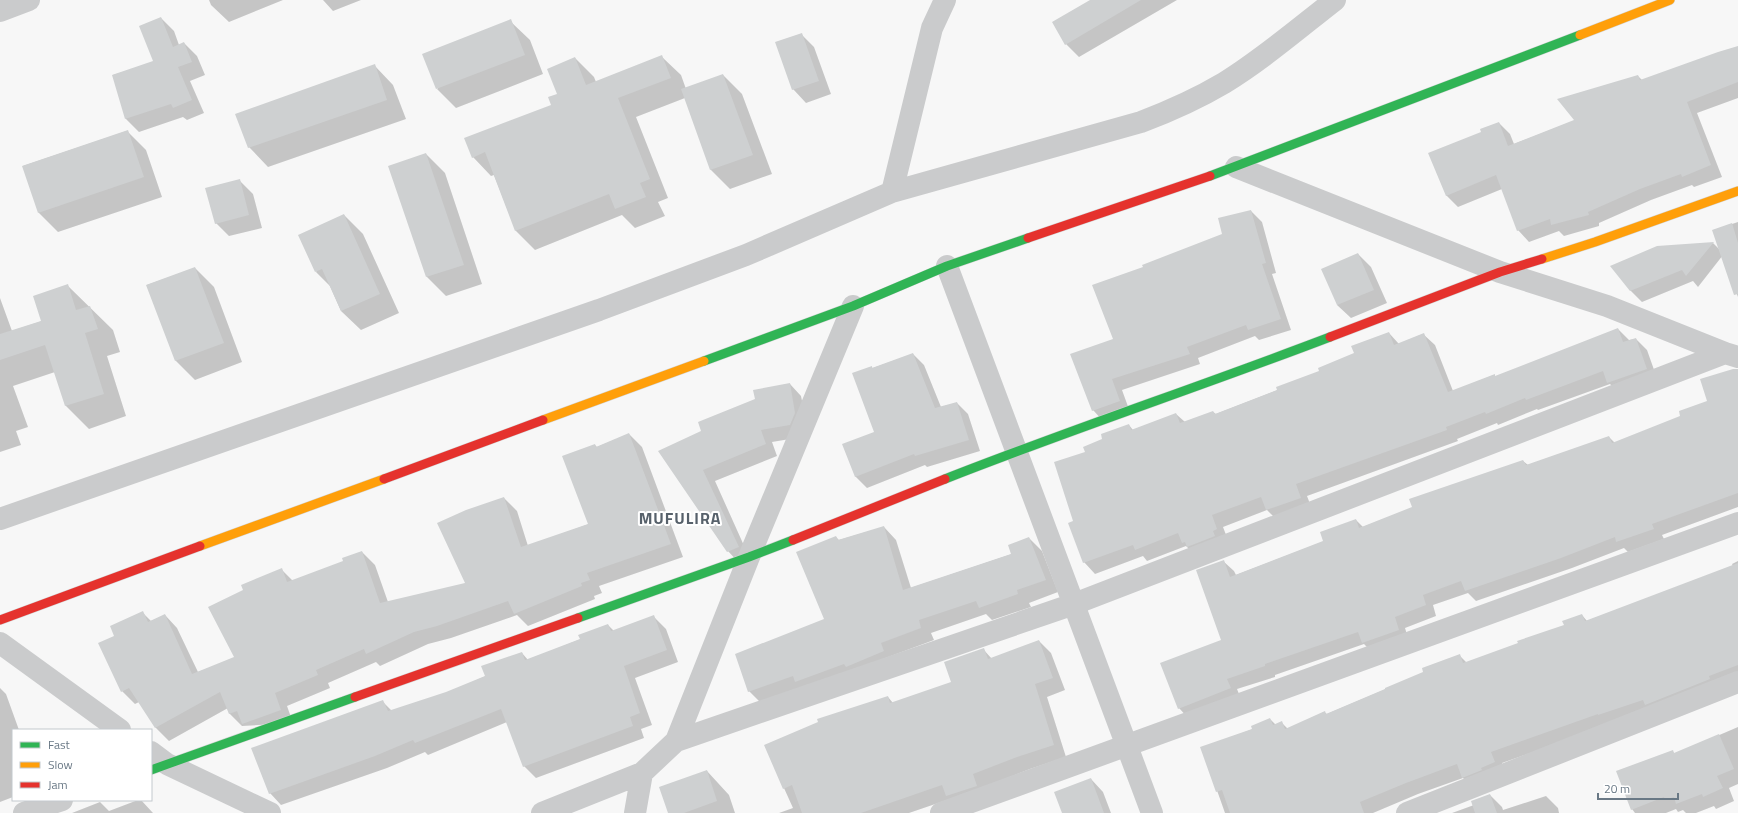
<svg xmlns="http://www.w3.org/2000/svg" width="1738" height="813" font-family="'Titillium Web',sans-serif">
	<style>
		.shadow { fill: #0003 }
		.building { fill: #ced0d1 }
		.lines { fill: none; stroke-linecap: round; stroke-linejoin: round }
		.fast-casing { stroke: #d4d5d6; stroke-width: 10 }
		.slow-casing { stroke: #d4d5d6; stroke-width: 10 }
		.jam-casing { stroke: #d4d5d6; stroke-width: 10 }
		.street { stroke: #cacbcc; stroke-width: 22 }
		.fast { stroke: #30b455; stroke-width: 9 }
		.slow { stroke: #ff9f0a; stroke-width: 9 }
		.jam { stroke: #e5322d; stroke-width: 9 }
		.labels { text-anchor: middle; stroke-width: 4; stroke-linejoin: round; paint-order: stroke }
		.district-label { font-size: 16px; font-weight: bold; letter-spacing: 1px; fill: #57616b; stroke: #fff }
	</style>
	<rect width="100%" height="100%" fill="#f7f7f7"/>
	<path class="shadow" d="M 209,0 L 283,0 L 229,22 L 211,5 Z
		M 323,0 L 361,0 L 333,11 Z
		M 1092,0 L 1177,0 L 1079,57 L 1066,44 Z
		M 161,18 L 174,31 L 179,45 L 184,43 L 197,56 L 205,75 L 190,81 L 204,113 L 187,120 L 183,117 L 139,132 L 126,119 L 113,75 L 155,62 Z
		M 510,21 L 530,40 L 543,74 L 456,108 L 437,89 Z
		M 801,34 L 814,47 L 831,94 L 806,103 L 793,89 Z
		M 1738,47 L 1738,98 L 1697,113 L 1722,177 L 1694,187 L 1692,185 L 1651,200 L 1599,223 L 1599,226 L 1564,236 L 1559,231 L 1529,242 L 1518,230 L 1502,189 L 1458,207 L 1446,195 L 1482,132 L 1499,123 L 1510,134 L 1514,144 L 1576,120 L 1638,76 L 1643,81 Z
		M 662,57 L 681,75 L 686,89 L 723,75 L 742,94 L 772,174 L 730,189 L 711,170 L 685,98 L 636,117 L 668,198 L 658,202 L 665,216 L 635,228 L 622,215 L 535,250 L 516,231 L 494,175 L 491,176 L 473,157 L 552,106 L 575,58 L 594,77 L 596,82 Z
		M 374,65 L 393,85 L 406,119 L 268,167 L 249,147 Z
		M 127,131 L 146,150 L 162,197 L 58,232 L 39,213 L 23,166 Z
		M 426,154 L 445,173 L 482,284 L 446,296 L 427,277 Z
		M 240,181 L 253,194 L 262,228 L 229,236 L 216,223 Z
		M 1251,211 L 1262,222 L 1276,273 L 1272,274 L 1291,330 L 1259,340 L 1255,336 L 1198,358 L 1200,364 L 1122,390 L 1130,412 L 1103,421 L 1093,410 L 1114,339 L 1144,268 L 1223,235 Z
		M 344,215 L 363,234 L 399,313 L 361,330 L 341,311 L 330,286 L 316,272 Z
		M 1738,222 L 1738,297 L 1723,255 L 1698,287 L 1693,281 L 1642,302 L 1630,290 L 1713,243 L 1721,251 L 1714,230 Z
		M 1358,254 L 1371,267 L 1387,303 L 1351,318 L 1337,305 Z
		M 195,268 L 214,287 L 242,362 L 195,380 L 176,361 L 147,285 Z
		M 67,285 L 113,330 L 120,352 L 107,356 L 126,416 L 89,429 L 66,406 L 55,372 L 13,386 L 28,427 L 16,431 L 21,445 L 0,452 L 0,298 L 12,331 L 42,321 Z
		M 1618,329 L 1629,340 L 1636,339 L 1647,350 L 1658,381 L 1620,394 L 1610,384 L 1538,410 L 1537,409 L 1498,425 L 1497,423 L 1457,439 L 1458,441 L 1307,496 L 1312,509 L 1278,521 L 1267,510 L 1223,527 L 1228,540 L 1194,554 L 1186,546 L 1147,561 L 1143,556 L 1095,574 L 1084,562 L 1074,521 L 1086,453 L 1104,440 L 1129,425 L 1133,430 L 1176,414 L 1185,422 L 1213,412 L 1216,414 L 1278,390 L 1320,372 L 1355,354 L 1389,333 L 1399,344 L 1423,334 L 1435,345 L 1453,391 L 1494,375 L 1496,377 Z
		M 913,354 L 924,365 L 941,407 L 957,403 L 968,414 L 980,451 L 927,467 L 925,465 L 867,488 L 855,476 L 876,432 L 871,367 L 873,368 Z
		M 1738,378 L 1738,507 L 1662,535 L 1664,539 L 1628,552 L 1624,548 L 1572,568 L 1476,601 L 1468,593 L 1433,605 L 1436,616 L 1405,628 L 1409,641 L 1373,653 L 1364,644 L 1275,675 L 1275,677 L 1237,689 L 1241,699 L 1189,719 L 1179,708 L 1222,640 L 1223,561 L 1234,571 L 1236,575 L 1325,541 L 1356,520 L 1363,527 L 1413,508 L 1523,461 L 1528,465 L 1609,437 L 1615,443 L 1682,416 L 1708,402 Z
		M 790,384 L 801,396 L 807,425 L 802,437 L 772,442 L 777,456 L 715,481 L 750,559 L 739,563 L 728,551 L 660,451 L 703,432 L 756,399 Z
		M 629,434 L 642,447 L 683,557 L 599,586 L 602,593 L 594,596 L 595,599 L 528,626 L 517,615 L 451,638 L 428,644 L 380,666 L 376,662 L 328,683 L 330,688 L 287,706 L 293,723 L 242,726 L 229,713 L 228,708 L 169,741 L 156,728 L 139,702 L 135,704 L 122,691 L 116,636 L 142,612 L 151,621 L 165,615 L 177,628 L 198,672 L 236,658 L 282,570 L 293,581 L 345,562 L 362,552 L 375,565 L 388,602 L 466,584 L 504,498 L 517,511 L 528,546 L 589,524 L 595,445 L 597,447 Z
		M 884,527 L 896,540 L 911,588 L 1012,554 L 1029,538 L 1042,551 L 1058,592 L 1029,603 L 1031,607 L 992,620 L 986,614 L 931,633 L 934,640 L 762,704 L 749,691 L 825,620 L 836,537 L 839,540 Z
		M 1738,561 L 1738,680 L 1502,763 L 1506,774 L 1474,789 L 1463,778 L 1418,794 L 1373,813 L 1225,813 L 1202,748 L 1253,729 L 1270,719 L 1276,725 L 1282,723 L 1288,729 L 1324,712 L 1327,714 L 1424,673 L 1459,655 L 1467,663 L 1565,626 L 1582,615 L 1587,621 L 1733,566 L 1732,564 Z
		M 654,617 L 666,629 L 678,662 L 635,678 L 652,725 L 641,729 L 644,738 L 536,778 L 524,766 L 507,722 L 428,755 L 425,752 L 387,768 L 281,805 L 270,793 L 383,702 L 392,711 L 447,693 L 486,676 L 522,653 L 528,660 L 581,639 L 608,625 L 614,631 Z
		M 1039,641 L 1051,653 L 1065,690 L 1047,697 L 1066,757 L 1030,769 L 985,787 L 909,813 L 779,813 L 793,808 L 765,746 L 888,697 L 893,703 L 952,683 L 983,649 L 992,659 Z
		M 0,688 L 6,694 L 19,730 L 13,730 L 13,797 L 0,802 Z
		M 1738,727 L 1738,784 L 1729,788 L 1734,801 L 1716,809 L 1714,806 L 1696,813 L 1686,813 L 1683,810 L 1678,812 L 1676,809 L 1666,813 L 1635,813 L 1632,809 L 1672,751 L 1675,754 Z
		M 707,771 L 729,795 L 735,813 L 669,813 Z
		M 1091,779 L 1103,792 L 1111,813 L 1063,813 Z
		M 1490,795 L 1502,807 L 1503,810 L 1546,796 L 1558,808 L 1559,813 L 1452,813 L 1474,805 Z
		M 138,800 L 141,800 L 153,813 L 72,813 L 100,802 L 109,811 Z"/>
	<path class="building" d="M 1090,0 L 1141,0 L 1065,45 L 1052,22 Z
		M 161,17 L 173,47 L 184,42 L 192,62 L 178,67 L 192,100 L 173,108 L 171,104 L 125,119 L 112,75 L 153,61 L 139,26 Z
		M 511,19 L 525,55 L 436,89 L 422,54 Z
		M 802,33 L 819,81 L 792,90 L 775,42 Z
		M 1738,46 L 1738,82 L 1687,102 L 1711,165 L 1682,177 L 1681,174 L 1640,189 L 1588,212 L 1589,215 L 1551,225 L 1550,219 L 1517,231 L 1496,175 L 1446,196 L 1428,153 L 1481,132 L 1480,129 L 1499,122 L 1508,146 L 1574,120 L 1557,99 L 1638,75 L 1640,80 L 1718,52 Z
		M 662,55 L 671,78 L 618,98 L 650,179 L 640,183 L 646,197 L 615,209 L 609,194 L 515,231 L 485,152 L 472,158 L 464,138 L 551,105 L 548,97 L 557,94 L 547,69 L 575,57 L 586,85 Z
		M 375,64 L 387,100 L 248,148 L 235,114 Z
		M 723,74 L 753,155 L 710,170 L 681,89 Z
		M 128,130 L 144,177 L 38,213 L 22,166 Z
		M 426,153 L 464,265 L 426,277 L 388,166 Z
		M 240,179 L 249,215 L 215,224 L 205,188 Z
		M 1251,210 L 1266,263 L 1262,264 L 1281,319 L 1248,330 L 1246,325 L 1187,347 L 1190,354 L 1112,379 L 1120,401 L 1092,411 L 1070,354 L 1113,339 L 1092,285 L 1143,267 L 1142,265 L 1222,234 L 1218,218 Z
		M 344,214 L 380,294 L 341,311 L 322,269 L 315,272 L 298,235 Z
		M 1732,223 L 1738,243 L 1738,294 L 1734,295 L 1712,230 Z
		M 1714,242 L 1686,276 L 1682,270 L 1630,291 L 1610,266 L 1657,246 Z
		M 1358,253 L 1374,290 L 1337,305 L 1321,269 Z
		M 195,267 L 224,343 L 175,361 L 146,285 Z
		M 68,284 L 76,310 L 90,306 L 98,329 L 85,333 L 104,394 L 65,406 L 45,345 L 0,360 L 0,334 L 41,321 L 33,296 Z
		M 1618,328 L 1623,342 L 1636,338 L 1647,369 L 1607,383 L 1603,371 L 1526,400 L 1525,398 L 1486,414 L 1485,412 L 1446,427 L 1447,430 L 1296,484 L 1301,498 L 1266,510 L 1261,497 L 1212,515 L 1217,529 L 1213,531 L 1215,536 L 1187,547 L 1185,542 L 1182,543 L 1178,533 L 1135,550 L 1133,545 L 1083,563 L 1068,523 L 1073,521 L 1054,462 L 1085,452 L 1083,447 L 1102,439 L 1101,434 L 1129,424 L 1131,430 L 1176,413 L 1180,423 L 1213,411 L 1215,414 L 1277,390 L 1276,387 L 1319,371 L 1318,368 L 1354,353 L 1351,346 L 1389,332 L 1394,345 L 1424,333 L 1448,392 L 1495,374 L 1495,376 Z
		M 913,353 L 935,408 L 957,402 L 969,440 L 915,456 L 914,454 L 855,477 L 842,444 L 874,432 L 852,373 L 872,366 L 872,368 Z
		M 1733,369 L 1738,369 L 1738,493 L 1652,524 L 1654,529 L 1616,542 L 1615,537 L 1561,558 L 1465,591 L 1461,581 L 1423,595 L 1426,605 L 1395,617 L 1399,630 L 1362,643 L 1358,632 L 1265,664 L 1265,666 L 1227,679 L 1231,688 L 1178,709 L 1160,663 L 1221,640 L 1196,570 L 1224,560 L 1230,577 L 1323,541 L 1320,532 L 1356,519 L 1359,528 L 1412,507 L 1409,499 L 1523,460 L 1526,465 L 1609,436 L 1612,443 L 1680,416 L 1679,411 L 1707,401 L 1700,379 Z
		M 790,383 L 795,413 L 790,425 L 761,430 L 766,444 L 703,470 L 739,547 L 727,552 L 658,451 L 701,431 L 698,422 L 755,399 L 753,390 Z
		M 629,433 L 671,544 L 587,573 L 590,580 L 581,583 L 582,586 L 514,614 L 508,601 L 437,626 L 414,632 L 366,654 L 364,649 L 316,670 L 318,675 L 275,693 L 281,710 L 242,724 L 237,711 L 229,714 L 220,692 L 155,728 L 129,688 L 121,692 L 98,643 L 114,636 L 110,626 L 143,611 L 148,622 L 165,614 L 192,674 L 234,657 L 208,607 L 243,590 L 241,585 L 282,568 L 287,582 L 343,561 L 342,558 L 362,551 L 380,603 L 465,583 L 437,523 L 466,510 L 504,497 L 521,547 L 588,524 L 562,456 L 595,444 L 596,447 Z
		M 884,526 L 903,590 L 1011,554 L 1008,545 L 1029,537 L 1046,580 L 1017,590 L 1018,594 L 979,608 L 976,601 L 919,620 L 921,628 L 881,643 L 884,651 L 846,667 L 844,664 L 795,682 L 793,676 L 748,692 L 735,654 L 824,619 L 796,552 L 836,536 L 838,540 Z
		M 1738,563 L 1738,665 L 1709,676 L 1710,679 L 1645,705 L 1643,700 L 1598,715 L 1598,714 L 1491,752 L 1495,762 L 1481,768 L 1482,770 L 1462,778 L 1457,764 L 1406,783 L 1360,802 L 1364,813 L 1230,813 L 1222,790 L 1216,792 L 1200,747 L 1252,729 L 1251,726 L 1270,718 L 1273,725 L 1282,721 L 1285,729 L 1325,711 L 1326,714 L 1385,689 L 1385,688 L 1423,672 L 1422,668 L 1460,654 L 1463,663 L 1518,643 L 1517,641 L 1564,625 L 1562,621 L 1582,614 L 1585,621 Z
		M 654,615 L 667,650 L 624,666 L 640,713 L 630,717 L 633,726 L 523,767 L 501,709 L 415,743 L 413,740 L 375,756 L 269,794 L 251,748 L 383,700 L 388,711 L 446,692 L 485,676 L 481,666 L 522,652 L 525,660 L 580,639 L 578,635 L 608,624 L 611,631 Z
		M 1039,640 L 1053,678 L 1035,684 L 1054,745 L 1017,757 L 973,774 L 977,786 L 946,796 L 942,785 L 861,813 L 802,813 L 792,785 L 783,789 L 764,745 L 818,722 L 817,719 L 888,696 L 890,703 L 951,682 L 944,662 L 984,648 L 988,659 Z
		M 1719,734 L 1734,769 L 1717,776 L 1723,788 L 1703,797 L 1702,794 L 1676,804 L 1674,797 L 1665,800 L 1664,797 L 1631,810 L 1616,771 L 1673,750 L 1674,753 Z
		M 707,770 L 717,801 L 684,813 L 668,813 L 659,787 Z
		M 1091,778 L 1104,813 L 1062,813 L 1054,792 Z
		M 1490,794 L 1497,813 L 1475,813 L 1471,801 Z"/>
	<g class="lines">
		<g class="fast-casing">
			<path id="fast" d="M 1210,176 L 1580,35
				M 704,361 L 853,306 L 947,266 L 1028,238
				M 945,479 C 1072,429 1202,386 1330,337
				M 578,618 L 749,557 L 793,540
				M 151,770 L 355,697"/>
		</g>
		<g class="slow-casing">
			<path id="slow" d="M 1580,35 L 1670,0
				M 1542,259 L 1595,242 L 1738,191
				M 543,420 L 704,361
				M 200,546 L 384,479"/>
		</g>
		<g class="jam-casing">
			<path id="jam" d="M 1028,238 L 1210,176
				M 1330,337 L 1500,272 L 1542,259
				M 384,479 L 543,420
				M 793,540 L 945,479
				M 0,620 L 200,546
				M 355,697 L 578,618"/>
		</g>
		<path class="street" d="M 0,11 L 29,0
			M 1236,167 L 1500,272 L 1607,306 L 1725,353
			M 892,192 L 1141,122 C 1170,111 1197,99 1224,83 C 1263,59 1299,28 1335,0
			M 947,266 L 1152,813
			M 0,519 L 599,310 L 746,255 L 892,192 L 932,28 L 945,0
			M 0,643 L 120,730
			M 676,741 L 1074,604 L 1725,353 L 1738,357
			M 151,752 L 167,764 L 270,813
			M 24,813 L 62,800
			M 542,813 L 642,773
			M 635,813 L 642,773 L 676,741 L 749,557 L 853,306
			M 941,813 L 1738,523
			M 1407,813 L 1738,682"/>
		<use href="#fast" class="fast"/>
		<use href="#slow" class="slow"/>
		<use href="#jam" class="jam"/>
	</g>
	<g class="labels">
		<g class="district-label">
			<text x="680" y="524">MUFULIRA</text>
		</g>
	</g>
	<rect x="12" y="729" width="140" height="72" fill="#ffffff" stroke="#c3c9ce"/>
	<rect x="20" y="742" width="20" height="6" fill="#30b455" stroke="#c3c9ce"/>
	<text x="48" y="749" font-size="12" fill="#697885">Fast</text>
	<rect x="20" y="762" width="20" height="6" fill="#ff9f0a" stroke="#c3c9ce"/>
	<text x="48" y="769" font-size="12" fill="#697885">Slow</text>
	<rect x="20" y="782" width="20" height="6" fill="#e5322d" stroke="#c3c9ce"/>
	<text x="48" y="789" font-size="12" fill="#697885">Jam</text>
	<path d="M1598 793v6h80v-6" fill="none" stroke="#697885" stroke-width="2"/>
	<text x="1604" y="793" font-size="12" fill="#697885" stroke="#ffffff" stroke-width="3" paint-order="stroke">20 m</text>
</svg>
